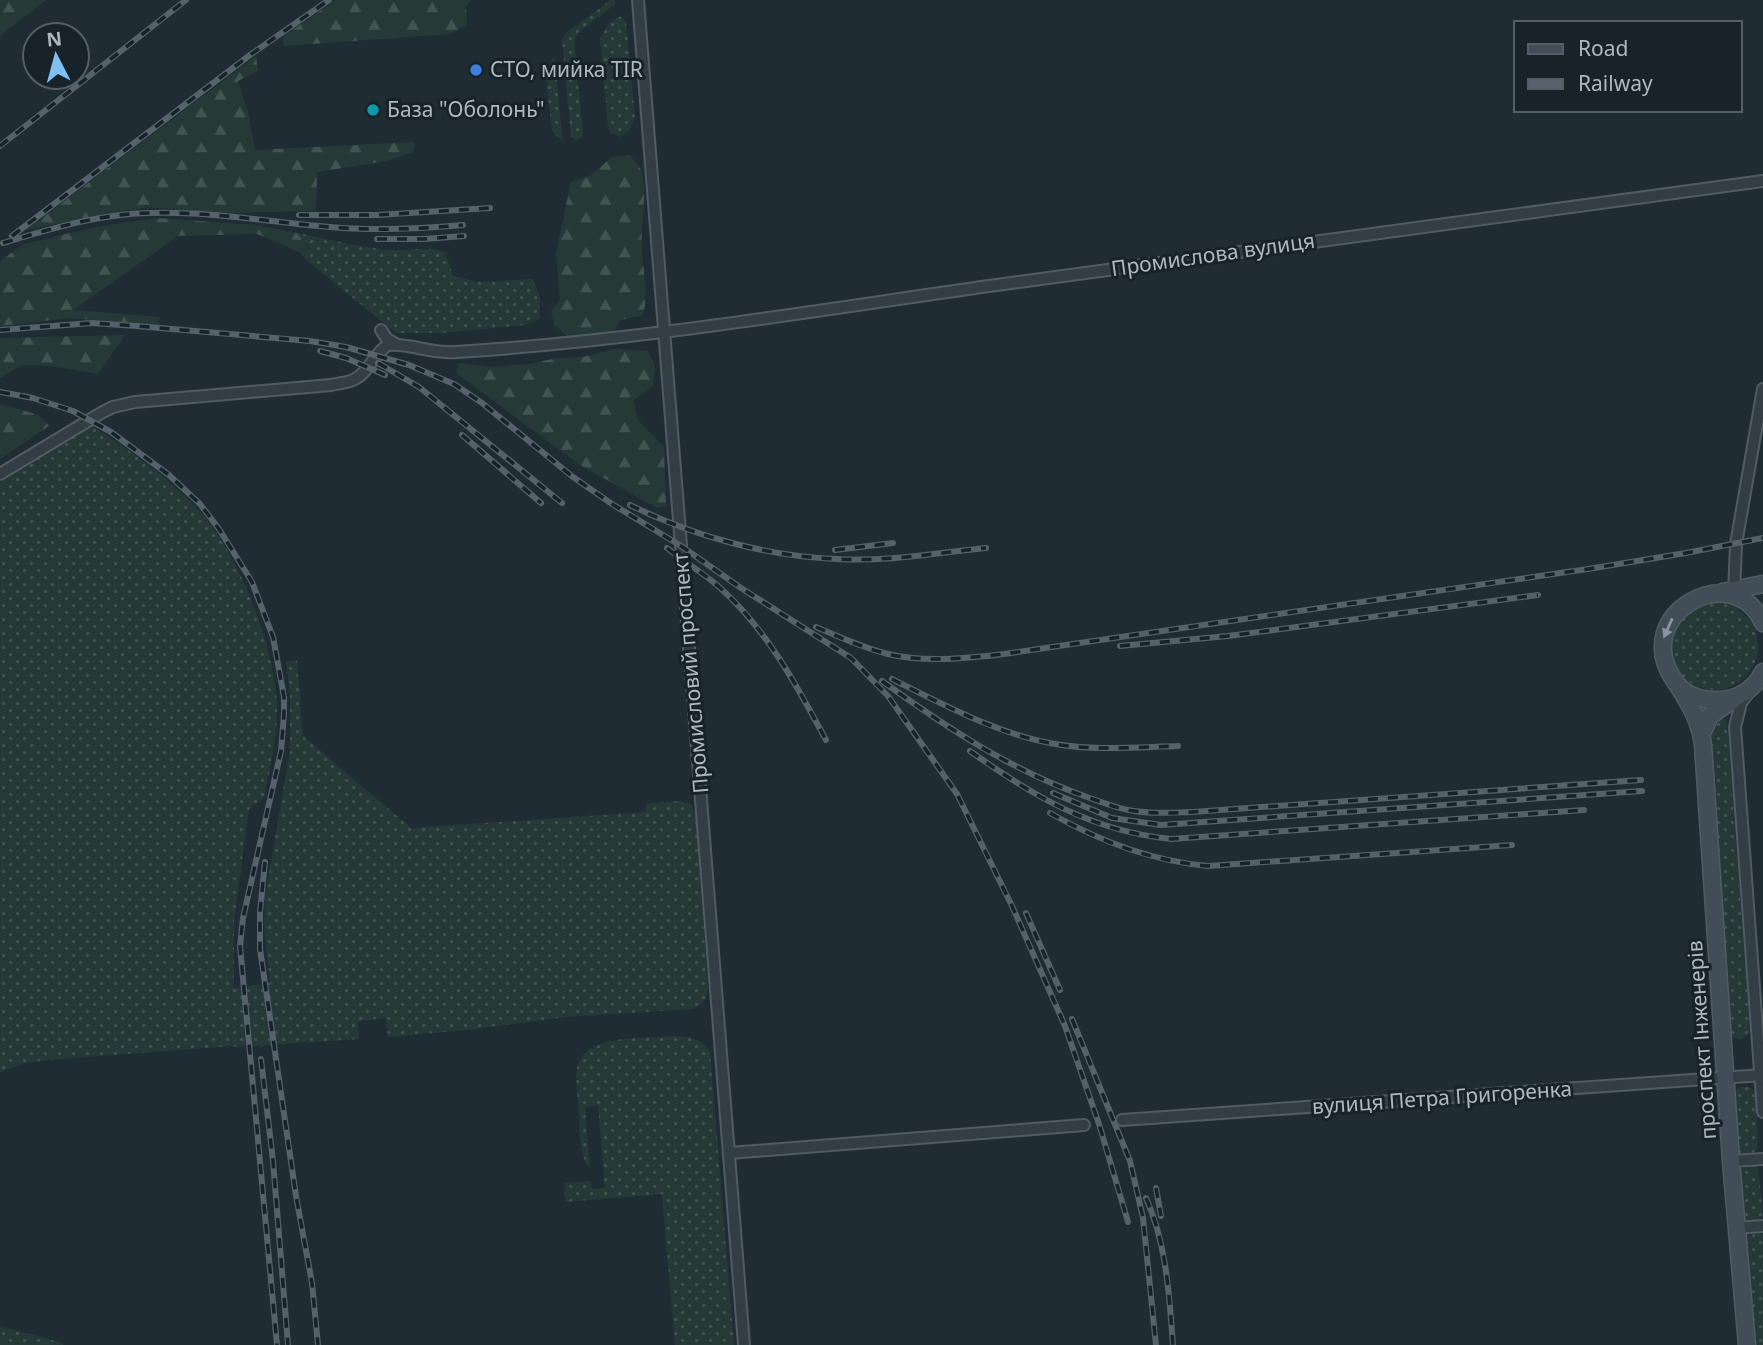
<svg xmlns="http://www.w3.org/2000/svg" width="1763" height="1345" font-family="'Noto Sans',sans-serif">
	<style>
		.grass { fill: url(#grass-dots) }
		.forest { fill: url(#forest-firs) }
		.lines { fill: none; stroke-linecap: round; stroke-linejoin: round }
		.street-casing { stroke: #505b63; stroke-width: 14 }
		.secondary-casing { stroke: #505b63; stroke-width: 19 }
		.street { stroke: #333d44; stroke-width: 10 }
		.secondary { stroke: #414d57; stroke-width: 16 }
		.rail-casing { stroke: #55626b; stroke-width: 6 }
		.rail { stroke: #182229; stroke-width: 3.5; stroke-dasharray: 10; stroke-linecap: butt }
		.oneway { fill: #87939d }
		.shop-dot { fill: #3f7fe0; stroke: #182229; stroke-width: 2.5 }
		.culture-dot { fill: #0f9aa8; stroke: #182229; stroke-width: 2.5 }
		.labels { text-anchor: middle; stroke-width: 6; stroke-linejoin: round; paint-order: stroke }
		.poi-label { font-size: 21px; fill: #acb8c2; stroke: #182229; text-anchor: start }
		.street-label { font-size: 21px; fill: #acb8c2; stroke: #182229 }
	</style>
	<defs>
		<pattern id="grass-dots" width="8" height="8" patternUnits="userSpaceOnUse" patternTransform="scale(1.75)"><rect width="8" height="8" fill="#253a37"/><path d="M2 2h.1M6 6h.1" fill="none" stroke="#425452" stroke-width="1.8" stroke-linecap="round"/></pattern>
		<pattern id="forest-firs" width="22" height="20" patternUnits="userSpaceOnUse" patternTransform="scale(1.75)"><rect width="22" height="20" fill="#253a37"/><path d="M5 1l3.5 6h-7zM16 11l3.5 6h-7z" fill="#425452"/></pattern>
	</defs>
	<rect width="100%" height="100%" fill="#1f2c34"/>
	<path class="grass" d="M 611,0 L 615,0 L 615,4 L 578,33 L 574,42 L 583,132 L 582,137 L 576,140 L 571,136 L 562,40 L 566,33 Z
		M 621,16 L 626,22 L 635,117 L 629,131 L 620,137 L 611,133 L 608,127 L 600,38 L 610,22 Z
		M 554,57 L 563,142 L 552,131 L 545,71 Z
		M 297,233 C 327,239 360,247 390,250 C 409,251 426,246 445,252 L 453,276 L 477,282 L 533,279 L 540,298 L 540,319 L 525,325 L 441,333 L 396,333 L 304,258 L 301,253 L 311,250 Z
		M 89,424 C 133,452 179,484 211,525 C 242,566 271,642 276,692 C 280,728 271,763 264,798 L 249,809 L 234,920 L 234,988 L 270,983 L 264,925 L 265,897 L 290,750 L 290,694 L 286,661 L 297,660 L 303,736 L 411,828 L 646,812 L 646,804 L 679,801 L 691,804 L 696,814 L 708,992 L 704,1001 L 694,1009 L 565,1017 L 468,1030 L 388,1037 L 386,1018 L 358,1021 L 359,1039 L 237,1047 L 231,1046 L 47,1060 L 25,1063 L 0,1072 L 0,483 Z
		M1670 646a44 44 0 1 1 88 0a44 44 0 1 1-88 0Z
		M 1721,718 L 1726,720 L 1727,723 L 1750,1032 L 1742,1039 L 1732,1037 L 1730,1034 L 1706,734 L 1717,719 Z
		M 672,1036 C 688,1036 701,1038 710,1052 L 734,1345 L 675,1345 L 662,1194 L 565,1202 L 564,1183 L 591,1181 L 592,1189 L 605,1188 L 598,1105 L 585,1107 L 590,1169 C 578,1153 580,1133 579,1112 C 578,1098 575,1083 577,1069 C 583,1033 644,1039 672,1036 Z
		M 1742,1086 C 1746,1087 1749,1086 1752,1089 C 1759,1097 1757,1137 1758,1148 L 1752,1154 L 1740,1154 L 1737,1147 L 1733,1096 L 1735,1091 Z
		M 1758,1165 L 1763,1216 C 1759,1222 1748,1224 1742,1221 L 1739,1172 L 1745,1166 Z
		M 1760,1233 L 1763,1235 L 1763,1345 L 1754,1345 L 1753,1320 L 1746,1283 L 1744,1236 Z
		M 0,1326 L 59,1342 L 64,1345 L 0,1345 Z"/>
	<path class="forest" d="M 0,0 L 46,0 L 0,36 Z
		M 336,0 L 471,0 L 466,6 L 467,25 L 450,34 L 284,46 L 282,37 Z
		M 256,56 L 258,71 L 238,81 L 248,112 L 255,150 L 415,142 L 413,152 L 386,161 L 317,172 L 316,211 L 215,213 L 147,207 L 26,230 Z
		M 630,155 C 634,161 641,167 642,173 C 648,199 640,225 642,250 C 643,272 649,294 643,315 L 620,320 L 615,331 L 569,337 L 554,325 L 551,311 L 560,300 L 556,254 L 571,182 L 590,176 L 612,157 Z
		M 158,218 L 255,225 L 297,233 L 311,251 L 301,253 L 257,234 L 178,236 L 73,310 L 160,317 L 158,325 L 70,318 L 0,326 L 0,261 L 24,244 L 96,227 Z
		M 125,335 L 98,374 L 50,366 L 22,365 L 0,378 L 0,338 Z
		M 615,349 L 648,351 L 655,366 L 653,386 L 634,400 L 637,419 L 664,447 L 666,506 L 657,508 L 580,465 L 456,373 L 459,363 L 491,367 L 528,364 L 557,358 L 583,357 Z
		M 0,404 L 39,415 L 49,426 L 0,459 Z"/>
	<g class="lines">
		<g class="street-casing">
			<path id="street" d="M 638,0 L 744,1345
				M 381,330 L 387,339 L 396,344
				M 0,474 L 101,413 L 113,407 L 135,402 L 331,385 C 339,383 348,383 355,379 C 369,372 374,353 388,345 C 410,343 431,354 456,352 C 635,341 812,311 989,286 C 1247,250 1505,215 1763,181
				M 1734,594 L 1736,544 L 1763,389
				M 1749,692 L 1741,703 L 1735,727 L 1763,1112
				M 1122,1120 L 1763,1075
				M 729,1153 L 1084,1125
				M 1731,1161 L 1763,1159
				M 1737,1228 L 1763,1226"/>
		</g>
		<g class="secondary-casing">
			<path id="secondary" d="M 1722,592 L 1763,584
				M 1763,623 C 1733,557 1629,614 1674,680 C 1683,694 1699,700 1715,700 C 1736,701 1754,690 1763,672
				M 1678,686 C 1690,704 1700,722 1703,745 L 1731,1161 L 1747,1345
				M 1702,733 L 1710,716 L 1733,700"/>
		</g>
		<use href="#street" class="street"/>
		<use href="#secondary" class="secondary"/>
		<g class="rail-casing">
			<path id="rail" d="M 0,146 L 186,0
				M 299,215 L 377,215 L 490,208
				M 12,236 L 250,55 L 329,0
				M 377,239 L 424,239 L 464,236
				M 3,243 C 50,229 99,214 149,213 C 210,211 269,222 330,227 C 374,231 419,229 463,225
				M 0,330 L 92,323 L 137,326 L 310,341 L 346,347 L 409,365 L 454,384 L 482,403 L 573,477 L 612,504 L 681,546 L 741,588 L 851,658 L 888,696 L 957,794 L 1012,906 L 1065,1026 L 1099,1124 L 1128,1222
				M 320,351 L 346,358 L 385,375
				M 378,363 L 419,387 L 562,503
				M 0,392 L 33,398 L 73,411 L 111,432 L 169,475 L 200,504 L 219,529 L 252,582 L 273,637 L 284,697 L 284,714 L 281,751 L 243,918 L 240,946 L 277,1345
				M 462,435 L 541,503
				M 630,505 C 693,536 765,556 836,559 C 886,562 936,553 986,548
				M 667,548 C 683,561 702,572 718,586 C 766,628 796,684 826,740
				M 835,550 L 893,543
				M 816,627 C 839,637 863,648 888,654 C 926,663 966,658 1004,654 L 1588,569 L 1686,553 L 1763,538
				M 1120,646 L 1228,636 L 1538,595
				M 892,679 C 944,705 997,734 1055,744 C 1095,751 1138,747 1178,746
				M 882,681 C 946,727 1012,771 1087,797 C 1102,802 1118,809 1134,811 C 1153,814 1173,813 1193,812 L 1641,780
				M 970,751 C 1033,796 1091,831 1171,839 L 1584,810
				M 1053,793 L 1112,818 L 1161,825 L 1642,791
				M 1050,813 C 1099,841 1151,861 1208,866 L 1512,845
				M 265,862 L 260,912 L 260,949 L 296,1196 L 312,1283 L 318,1345
				M 1026,913 L 1060,990
				M 1072,1019 L 1130,1161 L 1143,1218 L 1156,1345
				M 261,1059 L 273,1161 L 288,1345
				M 1156,1188 L 1161,1216
				M 1146,1198 C 1167,1245 1169,1295 1173,1345"/>
		</g>
		<use href="#rail" class="rail"/>
	</g>
	<defs><path id="oneway-solid" d="M-6-.8H1V-3.2L6.5 0L1 3.2V.8H-6Z" transform="scale(1.75)"/></defs>
	<use class="oneway" href="#oneway-solid" transform="translate(1668 628) rotate(114)"/>
	<circle class="shop-dot" cx="476" cy="70" r="7"/>
	<circle class="culture-dot" cx="373" cy="110" r="7"/>
	<g class="labels">
		<g class="poi-label">
			<text x="490" y="77">СТО, мийка TIR</text>
			<text x="387" y="117">База "Оболонь"</text>
		</g>
		<g class="street-label">
			<text transform="translate(1213 255) rotate(-8)" y="7">Промислова вулиця</text>
			<text transform="translate(691 673) rotate(-95)" y="7">Промисловий проспект</text>
			<text transform="translate(1702 1040) rotate(-94)" y="7">проспект Інженерів</text>
			<text transform="translate(1442 1098) rotate(-4)" y="7">вулиця Петра Григоренка</text>
		</g>
	</g>
	<rect x="1514" y="21" width="228" height="91" fill="#182229" stroke="#535e66" stroke-width="2"/>
	<rect x="1528" y="44" width="35" height="10" fill="#414d57" stroke="#535e66" stroke-width="2"/>
	<text x="1578" y="56" font-size="21" fill="#acb8c2">Road</text>
	<rect x="1528" y="79" width="35" height="10" fill="#55626b" stroke="#535e66" stroke-width="2"/>
	<text x="1578" y="91" font-size="21" fill="#acb8c2">Railway</text>
	<g transform="translate(56 56) rotate(354)"><circle r="33" fill="#182229" stroke="#535e66" stroke-width="2"/>
	<path d="M0-5L12 26L0 18L-12 26Z" fill="#81c1f2"/>
	<text y="-10" font-size="19" font-weight="bold" text-anchor="middle" fill="#acb8c2">N</text>
	</g>
</svg>
